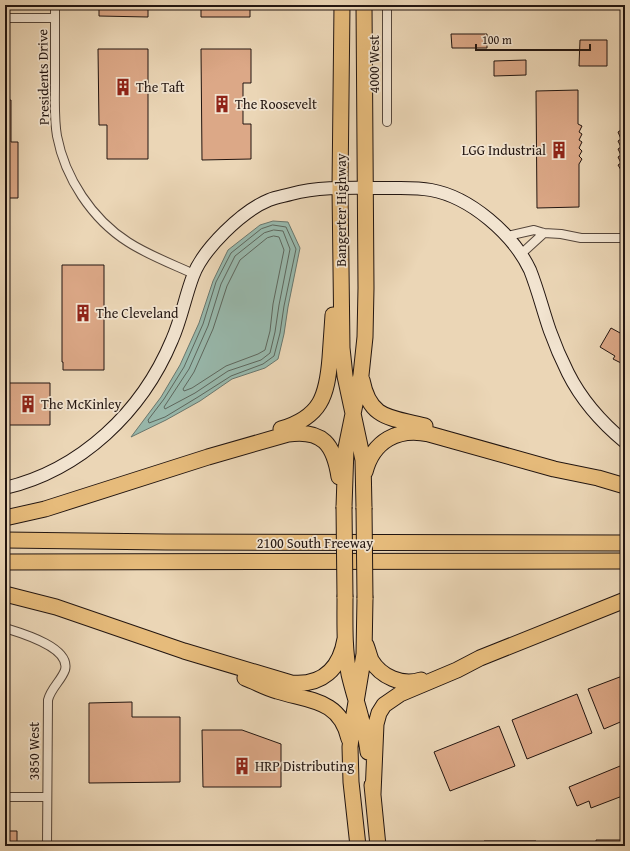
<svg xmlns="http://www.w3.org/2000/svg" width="630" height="851" font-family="'Gentium Book Plus',serif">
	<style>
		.water { fill: #98b9ad; stroke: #69776e }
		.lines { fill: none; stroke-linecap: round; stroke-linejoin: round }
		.shore { stroke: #5d675e; stroke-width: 1 }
		.building { fill: #dca887; stroke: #221510 }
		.street-casing { stroke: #54453a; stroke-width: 10 }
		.secondary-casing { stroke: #221510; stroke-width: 14 }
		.highway-casing { stroke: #221510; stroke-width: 17 }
		.street { stroke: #f2e4d0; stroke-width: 8 }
		.secondary { stroke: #f2e4d0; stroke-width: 12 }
		.highway { stroke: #e6bb7b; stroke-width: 15 }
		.highway-bridge-casing { stroke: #221510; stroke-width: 17; stroke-linecap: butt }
		.highway-bridge { stroke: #e6bb7b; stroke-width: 15 }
		.labels { text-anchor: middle; stroke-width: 3.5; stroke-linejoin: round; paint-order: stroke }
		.street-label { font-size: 14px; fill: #221510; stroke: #f2e4d0 }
		.poi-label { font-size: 14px; fill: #221510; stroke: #f2e4d0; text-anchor: start }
	</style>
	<rect width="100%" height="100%" fill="#ebd6b6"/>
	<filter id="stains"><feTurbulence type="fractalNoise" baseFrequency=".005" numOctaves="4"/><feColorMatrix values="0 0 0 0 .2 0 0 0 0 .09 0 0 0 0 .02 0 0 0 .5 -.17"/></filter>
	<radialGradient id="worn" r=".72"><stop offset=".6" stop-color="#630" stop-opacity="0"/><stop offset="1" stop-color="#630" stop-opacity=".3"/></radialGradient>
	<path class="water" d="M 273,221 L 288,222 L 300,248 L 288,307 L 284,334 L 278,359 L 265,368 L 232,379 L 200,401 L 166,420 L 131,437 L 161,397 L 180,365 L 199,323 L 213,281 L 228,250 L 260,225 Z"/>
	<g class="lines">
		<path class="shore" d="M 273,225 L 286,227 L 296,249 L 284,306 L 280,333 L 274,356 L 263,364 L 231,376 L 198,397 L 165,417 L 149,423 L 148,420 L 164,399 L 184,367 L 203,324 L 216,282 L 231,253 L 261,229 Z
			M 274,230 L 283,231 L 290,249 L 279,305 L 275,332 L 270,353 L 261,360 L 228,371 L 195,393 L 165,409 L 164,407 L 189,369 L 208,326 L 221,284 L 235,256 L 264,233 Z
			M 274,236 L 279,237 L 284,250 L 273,304 L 270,331 L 265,350 L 258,354 L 226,366 L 192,388 L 184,391 L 183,389 L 194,372 L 213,329 L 227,286 L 240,260 L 267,238 Z"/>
	</g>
	<path class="building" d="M 99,5 L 148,5 L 148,17 L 99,16 Z
		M 201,5 L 250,5 L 250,17 L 201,17 Z
		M 451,34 L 487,34 L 487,48 L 452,48 Z
		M 580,40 L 607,40 L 607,66 L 579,66 Z
		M 98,49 L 148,49 L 148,159 L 107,159 L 107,125 L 99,125 Z
		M 201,49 L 251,49 L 251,83 L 243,83 L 243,124 L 251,124 L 251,159 L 202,160 Z
		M 526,60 L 526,75 L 494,76 L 494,61 Z
		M 621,88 L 625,88 L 625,213 L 622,213 L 621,170 L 618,165 L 621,163 L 618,157 L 621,155 L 618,149 L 621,147 L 618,141 L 621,139 L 618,132 L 621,130 Z
		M 578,90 L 578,124 L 582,126 L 579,132 L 582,134 L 579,140 L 582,142 L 579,148 L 582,151 L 579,156 L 582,159 L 579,164 L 579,207 L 537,208 L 536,91 Z
		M 5,100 L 11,100 L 11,142 L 18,142 L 18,198 L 5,198 Z
		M 62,265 L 104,265 L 104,370 L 63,370 L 63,362 L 62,362 Z
		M 611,328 L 622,334 L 625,328 L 625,365 L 613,359 L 615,356 L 600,347 Z
		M 5,383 L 50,383 L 50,425 L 5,425 Z
		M 625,675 L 625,720 L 604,729 L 588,689 Z
		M 577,694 L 592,733 L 527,759 L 512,720 Z
		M 132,702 L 132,717 L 180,717 L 180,782 L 89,783 L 89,703 Z
		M 499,726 L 515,766 L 450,791 L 434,752 Z
		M 202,730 L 242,730 L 281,744 L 281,787 L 203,787 Z
		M 625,764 L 625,795 L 591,808 L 589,801 L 577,806 L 569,787 Z
		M 5,831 L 17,831 L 17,846 L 5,846 Z
		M 596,840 L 625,840 L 625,846 L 596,846 Z
		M 484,841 L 536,841 L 536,846 L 484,846 Z
		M 289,843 L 289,846 L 70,846 Z"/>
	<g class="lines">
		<g class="street-casing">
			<path id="street" d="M 55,5 C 55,31 55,58 55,84 C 55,101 54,119 57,136 C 65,178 92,219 128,242 C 148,255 172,264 194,274
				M 387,5 L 387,122
				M 5,18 L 55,18
				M 507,236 L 534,230 L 544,233 L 561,234 L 581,238 L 625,238
				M 520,255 L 544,233
				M 5,628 C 21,633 71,647 65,670 C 61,681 51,688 48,700 L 47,846
				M 5,797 L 47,797"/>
		</g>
		<g class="secondary-casing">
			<path id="secondary" d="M 5,488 C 81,470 142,412 172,340 C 181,320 185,297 193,276 C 203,249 242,211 269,200 C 276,197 284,196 291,194 C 321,186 354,188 386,188 C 401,188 416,187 431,190 C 470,197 513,234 530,270 C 538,290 543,311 550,331 C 555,345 561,359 568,373 C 581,399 602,423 625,442"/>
		</g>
		<g class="highway-casing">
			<path id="highway" d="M 342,5 L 340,188 L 342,348 L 345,376 L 363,460 L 364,508
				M 362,380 C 370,421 392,417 425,426
				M 281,429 C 321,417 327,396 330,358 C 331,344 332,329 333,315
				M 365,472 C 373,441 398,427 429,434 L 554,469 L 598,478 L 625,486
				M 344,507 L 346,448 L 361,375 L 365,337 L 366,288 L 364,5
				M 5,518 L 45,509 L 208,457 L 288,434 C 323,429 334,445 339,477
				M 5,540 L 166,542 L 625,543
				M 5,562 L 625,561
				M 5,594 L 56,607 L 184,651 L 291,683 C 322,686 340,669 345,639
				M 345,597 C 345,623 344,648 349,674 C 355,700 365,725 368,752
				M 366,645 C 368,650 369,655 371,660 C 381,677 402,686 421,680
				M 245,678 C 256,682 266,688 277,691 C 309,701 340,699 349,739
				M 372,785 L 378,846
				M 373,794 L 376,724 L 379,713 L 384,705 L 400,694 L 457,670 L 480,658 L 625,600
				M 358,846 L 351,782 L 350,747 L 353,720 L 364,654 L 365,598"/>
		</g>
		<use href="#street" class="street"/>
		<use href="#secondary" class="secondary"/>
		<use href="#highway" class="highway"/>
		<g class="highway-bridge-casing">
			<path id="highway-bridge" d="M 344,507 L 345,597
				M 364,508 L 365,598"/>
		</g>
		<use href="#highway-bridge" class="highway-bridge"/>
	</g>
	<defs>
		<g id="building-bare" transform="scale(1.38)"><path d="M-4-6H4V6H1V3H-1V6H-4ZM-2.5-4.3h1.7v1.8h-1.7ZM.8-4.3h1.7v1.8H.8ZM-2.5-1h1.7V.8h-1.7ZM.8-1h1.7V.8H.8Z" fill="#8f2418" stroke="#f2e4d0" stroke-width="2.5" paint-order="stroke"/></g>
	</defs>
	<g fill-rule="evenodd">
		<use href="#building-bare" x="123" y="87"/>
		<use href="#building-bare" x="222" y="104"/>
		<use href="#building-bare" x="559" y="150"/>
		<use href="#building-bare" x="83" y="313"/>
		<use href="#building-bare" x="28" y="404"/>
		<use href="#building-bare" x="242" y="766"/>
	</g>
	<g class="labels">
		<g class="street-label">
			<text transform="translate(374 64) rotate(-90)" y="5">4000 West</text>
			<text transform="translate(43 77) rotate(-91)" y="5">Presidents Drive</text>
			<text transform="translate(341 210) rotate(-90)" y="5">Bangerter Highway</text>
			<text x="315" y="548">2100 South Freeway</text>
			<text transform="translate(34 751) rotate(-90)" y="5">3850 West</text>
		</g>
		<g class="poi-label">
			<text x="136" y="92">The Taft</text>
			<text x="235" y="109">The Roosevelt</text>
			<text x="546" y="155" text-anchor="end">LGG Industrial</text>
			<text x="96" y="318">The Cleveland</text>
			<text x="41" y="409">The McKinley</text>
			<text x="255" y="771">HRP Distributing</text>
		</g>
	</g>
	<rect width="630" height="851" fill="none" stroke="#ebd6b6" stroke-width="20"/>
	<rect x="6" y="6" width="618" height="839" fill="none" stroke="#221510" stroke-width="2"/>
	<rect x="10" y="10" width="610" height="831" fill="none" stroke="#221510"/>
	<path d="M476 44v6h114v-6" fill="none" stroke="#221510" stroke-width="2"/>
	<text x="482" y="44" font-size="12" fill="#221510" stroke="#f2e4d0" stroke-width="3" paint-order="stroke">100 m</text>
	<rect width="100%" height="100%" filter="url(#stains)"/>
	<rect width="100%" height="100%" fill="url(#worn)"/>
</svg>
